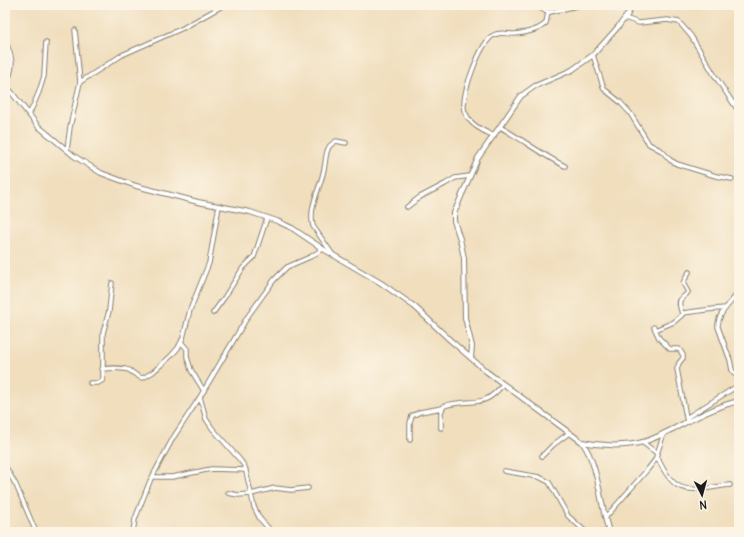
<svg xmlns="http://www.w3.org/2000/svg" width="744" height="537" font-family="Delius,sans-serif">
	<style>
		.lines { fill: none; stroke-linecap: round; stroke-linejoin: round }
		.minor-casing { stroke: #867d6c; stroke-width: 5.5 }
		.tertiary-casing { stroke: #867d6c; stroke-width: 6 }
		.minor { stroke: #fff; stroke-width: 3.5 }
		.tertiary { stroke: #fff; stroke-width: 4 }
	</style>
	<rect width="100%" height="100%" fill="#fcf5e5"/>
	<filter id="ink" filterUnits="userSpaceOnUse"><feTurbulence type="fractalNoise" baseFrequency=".025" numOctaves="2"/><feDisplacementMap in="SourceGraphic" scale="8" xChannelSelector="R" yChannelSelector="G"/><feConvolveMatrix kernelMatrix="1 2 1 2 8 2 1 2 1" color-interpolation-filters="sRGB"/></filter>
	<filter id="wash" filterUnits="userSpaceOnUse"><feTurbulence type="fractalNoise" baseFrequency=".012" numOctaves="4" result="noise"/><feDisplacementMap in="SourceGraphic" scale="16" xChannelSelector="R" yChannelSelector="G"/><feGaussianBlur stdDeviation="0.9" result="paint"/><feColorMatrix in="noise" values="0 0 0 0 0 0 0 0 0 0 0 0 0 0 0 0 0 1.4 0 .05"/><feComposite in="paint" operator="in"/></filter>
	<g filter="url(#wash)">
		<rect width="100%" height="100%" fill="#f0debd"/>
	</g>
	<g filter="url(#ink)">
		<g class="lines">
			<g class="minor-casing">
				<path id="minor" d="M 535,5 L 545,11 L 550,12 L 581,5
					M 738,5 L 739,5
					M 625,18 L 639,23 L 667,20 L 679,22 L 691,36 L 715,76 L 739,112
					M 5,40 C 12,56 16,68 5,84
					M 593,55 L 604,89 L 620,102 L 630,113 L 649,144 L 662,151 L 670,160 L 677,164 L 716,176 L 732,179
					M 80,82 L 122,55 L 183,28 L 224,5
					M 29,115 L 39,92 L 44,76 L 46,42
					M 500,127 C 522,139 542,155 565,166
					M 494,136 C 484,131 472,126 467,116 C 465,113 463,109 464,105 C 464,88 479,48 491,37 C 497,31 507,34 515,34 C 525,33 539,30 546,23 L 548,12
					M 67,150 L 70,127 L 80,82 L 75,30
					M 407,207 L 420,197 L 445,184 L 455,178 L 470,176
					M 333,255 L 313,226 C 308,207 321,187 324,169 C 326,162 325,153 329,147 C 330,145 333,143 336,141 L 346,143
					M 739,291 C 732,303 717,313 718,327 L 730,360 L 732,370 L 739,379
					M 213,313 L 224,298 L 243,268 L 254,257 L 267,218
					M 683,313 C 697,311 711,309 725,308
					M 654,327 L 659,338 L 670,349 L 679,349 L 683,355 L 683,358 L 679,363 L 677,369 L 687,422
					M 655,330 L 674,322 L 682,315 C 682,311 677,303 681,299 C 683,296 686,296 688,292 L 683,283 L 689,272
					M 181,342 L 187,349 L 187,357 L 191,370 L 204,391
					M 102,369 C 111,368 120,367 129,370 C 134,373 137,377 143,378 L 153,372 L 171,356 L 178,348 L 183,338 L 190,310 L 209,263 L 219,206
					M 90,383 L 98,383 L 103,380 L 103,333 L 109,311 L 112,283
					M 200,397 L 206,419 L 212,428 L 240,460 L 245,467 L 254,507 L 260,519 L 272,532
					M 686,418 L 739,385
					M 441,428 L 441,412 L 444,406 C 470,397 483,411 503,384
					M 410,440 L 410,423 L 412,416 L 420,412 L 442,408
					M 642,442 L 658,454
					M 542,456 L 553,445 L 569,433
					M 657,456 C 675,499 690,490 730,485
					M 5,466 L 16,485 L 36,532
					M 504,471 L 539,477 L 549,482 L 568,516 L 586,532
					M 153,477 L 172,477 L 211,469 L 246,470
					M 228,493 L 238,495 L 251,494 L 275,488 L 291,490 L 308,488
					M 605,518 L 648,469 L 655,460 L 664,433
					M 133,532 L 135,519 L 150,481 L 173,438 L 200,397 L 248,316 L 274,280 L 287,267 L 310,257 L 323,249"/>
			</g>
			<g class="tertiary-casing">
				<path id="tertiary" d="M 5,84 L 38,126 L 74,156 L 101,173 L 136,186 L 198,202 L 250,212 L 277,221 L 292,228 L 323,249 L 381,283 L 415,307 L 450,340 L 487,372 L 582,442 C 601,446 625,447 643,442 C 655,439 666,432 677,427 C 694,418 720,405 739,401
					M 471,358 L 472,346 L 465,318 L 464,258 L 460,239 L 454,221 L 454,213 L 478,158 L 521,96 L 535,86 L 572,70 L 593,55 L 618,27 L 628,14 L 632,5
					M 582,442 C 599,465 600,505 609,532"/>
			</g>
			<use href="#minor" class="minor"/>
			<use href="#tertiary" class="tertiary"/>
		</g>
	</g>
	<rect width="744" height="537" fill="none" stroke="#fcf5e5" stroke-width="20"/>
	<g transform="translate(702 495) rotate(174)" stroke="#fcf5e5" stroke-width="3" paint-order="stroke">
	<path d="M0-3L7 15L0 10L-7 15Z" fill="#1c1c1c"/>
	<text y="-6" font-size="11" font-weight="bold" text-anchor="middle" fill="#1c1c1c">N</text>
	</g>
</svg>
